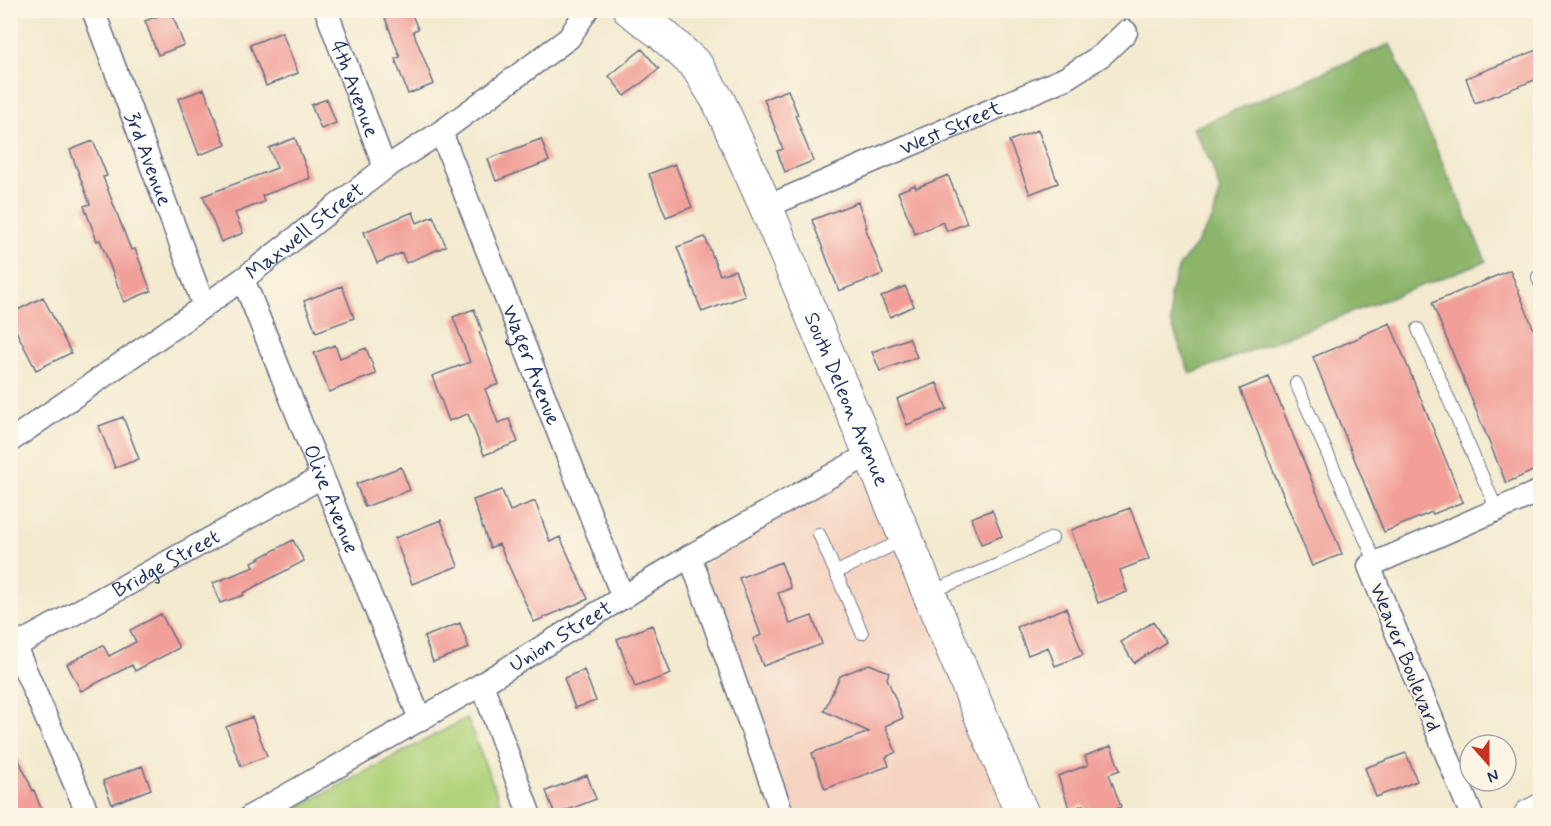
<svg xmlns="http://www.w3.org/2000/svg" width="1551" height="826" font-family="Mynerve,sans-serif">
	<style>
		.built { fill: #f4d3c0 }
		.green { fill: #b1d37b; stroke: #66816c; stroke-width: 1.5 }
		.forest { fill: #8cb56b; stroke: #547264; stroke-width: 1.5 }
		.building { fill: #f19f98 }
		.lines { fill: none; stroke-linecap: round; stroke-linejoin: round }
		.lane-casing { stroke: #677086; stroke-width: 14 }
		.street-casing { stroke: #677086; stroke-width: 25 }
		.secondary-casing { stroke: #677086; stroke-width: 35 }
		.lane { stroke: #fff; stroke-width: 12 }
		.street { stroke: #fff; stroke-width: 22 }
		.secondary { stroke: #fff; stroke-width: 33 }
		.labels { text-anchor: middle; stroke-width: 4.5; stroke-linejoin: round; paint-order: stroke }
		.street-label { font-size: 21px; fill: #1b2f5e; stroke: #fcf5e5 }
	</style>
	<rect width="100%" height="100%" fill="#fcf5e5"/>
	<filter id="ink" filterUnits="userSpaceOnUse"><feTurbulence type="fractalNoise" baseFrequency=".0167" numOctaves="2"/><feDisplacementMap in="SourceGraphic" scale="12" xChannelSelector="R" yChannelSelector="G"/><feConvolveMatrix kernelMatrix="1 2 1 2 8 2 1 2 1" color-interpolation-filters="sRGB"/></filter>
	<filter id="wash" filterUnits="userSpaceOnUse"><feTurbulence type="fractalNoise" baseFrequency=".008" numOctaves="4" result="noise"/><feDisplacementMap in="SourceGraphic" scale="24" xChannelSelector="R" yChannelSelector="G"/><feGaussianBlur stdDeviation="1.35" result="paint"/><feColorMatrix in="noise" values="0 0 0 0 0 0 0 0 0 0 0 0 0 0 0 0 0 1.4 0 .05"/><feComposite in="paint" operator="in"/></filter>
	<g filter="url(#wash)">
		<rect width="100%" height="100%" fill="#f3eacf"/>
		<path class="built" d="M 867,468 L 1010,815 L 794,815 L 704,566 L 780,518 Z"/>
		<path class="green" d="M 467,718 L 505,815 L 284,815 Z"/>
		<path class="forest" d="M 1390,44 L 1486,261 L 1190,374 L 1171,322 L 1170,293 L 1179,266 L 1197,243 L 1213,218 L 1220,192 L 1212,165 L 1193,128 Z"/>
		<g id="blocks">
			<path class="building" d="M 382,10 L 410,10 L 418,29 L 413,31 L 434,84 L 408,94 L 395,59 L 400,57 Z
				M 171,11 L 184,45 L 158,55 L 145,21 Z
				M 282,32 L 298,73 L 266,86 L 250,45 Z
				M 642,49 L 659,69 L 625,96 L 609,76 Z
				M 1540,49 L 1540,78 L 1475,103 L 1466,78 Z
				M 204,89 L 226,145 L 199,155 L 178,99 Z
				M 788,90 L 798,115 L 795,115 L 813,161 L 785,172 L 777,151 L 783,149 L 764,99 Z
				M 327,99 L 336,123 L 321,129 L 311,105 Z
				M 1038,130 L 1058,183 L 1030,194 L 1009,141 Z
				M 295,138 L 310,178 L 262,196 L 264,202 L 235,213 L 243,233 L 221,242 L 203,196 L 277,168 L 269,148 Z
				M 541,139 L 549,161 L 496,181 L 488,159 Z
				M 93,141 L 107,176 L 103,177 L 131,250 L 135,249 L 151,291 L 124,302 L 100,240 L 97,241 L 84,206 L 90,204 L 70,150 Z
				M 675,164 L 692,207 L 666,217 L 649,174 Z
				M 948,175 L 967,223 L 947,231 L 943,222 L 915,234 L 898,192 L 915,185 L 916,188 Z
				M 858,202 L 867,227 L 865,227 L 883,274 L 839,291 L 812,220 Z
				M 413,212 L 417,223 L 433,216 L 446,246 L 406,263 L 402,253 L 377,263 L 364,232 Z
				M 705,237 L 720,275 L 735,270 L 745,296 L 702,312 L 677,247 Z
				M 1510,270 L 1540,345 L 1540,468 L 1506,483 L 1432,303 Z
				M 342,286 L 354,318 L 316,332 L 304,301 Z
				M 905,286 L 914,306 L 890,317 L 881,297 Z
				M 43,297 L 71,353 L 36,370 L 10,319 L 10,314 Z
				M 474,309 L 482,331 L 479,332 L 499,384 L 485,389 L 498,423 L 509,419 L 518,442 L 484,455 L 468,414 L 449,421 L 432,376 L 470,362 L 453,317 Z
				M 1390,323 L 1463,502 L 1433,514 L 1432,512 L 1384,532 L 1313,357 L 1361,337 L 1360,336 Z
				M 909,338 L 917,357 L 880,371 L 872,352 Z
				M 335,345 L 340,358 L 366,348 L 376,374 L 329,392 L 314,353 Z
				M 1269,377 L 1342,554 L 1312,566 L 1240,389 Z
				M 937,383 L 947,409 L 907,425 L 897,399 Z
				M 123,417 L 139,459 L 115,468 L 99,426 Z
				M 401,467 L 410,490 L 365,507 L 356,484 Z
				M 502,490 L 510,511 L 535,501 L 550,542 L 560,537 L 588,599 L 534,622 L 499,544 L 490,548 L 473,500 Z
				M 1130,508 L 1149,559 L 1120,570 L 1127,592 L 1098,603 L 1071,530 Z
				M 992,510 L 1002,536 L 981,544 L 971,518 Z
				M 441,520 L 458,566 L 412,584 L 395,538 Z
				M 293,540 L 304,561 L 243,593 L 244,595 L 220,603 L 213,583 L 254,567 L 252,562 Z
				M 781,562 L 791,588 L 778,593 L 790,624 L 812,616 L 822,644 L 763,666 L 753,639 L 761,635 L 739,578 Z
				M 1066,608 L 1083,655 L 1055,666 L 1048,647 L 1028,655 L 1017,627 Z
				M 161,614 L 179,648 L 135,671 L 132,665 L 81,691 L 67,664 L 103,645 L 109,656 L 136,642 L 130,630 Z
				M 1153,622 L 1166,642 L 1134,663 L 1121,642 Z
				M 460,623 L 469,648 L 433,662 L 424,637 Z
				M 652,625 L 671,674 L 635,687 L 617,639 Z
				M 869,664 L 889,672 L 887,678 L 903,718 L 885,726 L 896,752 L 886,757 L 889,766 L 825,789 L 812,753 L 869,732 L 824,711 L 840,676 Z
				M 584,670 L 596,701 L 575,708 L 564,678 Z
				M 252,717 L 267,756 L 241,766 L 226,727 Z
				M 10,741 L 33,791 L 34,790 L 42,811 L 31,816 L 10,816 Z
				M 1111,746 L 1120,770 L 1109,774 L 1121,807 L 1099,816 L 1087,816 L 1083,805 L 1070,810 L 1058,776 L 1088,765 L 1085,756 Z
				M 1406,753 L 1417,781 L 1376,797 L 1365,768 Z
				M 142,766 L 151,789 L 112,804 L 103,781 Z
				M 587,775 L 596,799 L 555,815 L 546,791 Z"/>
		</g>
	</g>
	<g filter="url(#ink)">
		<use href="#blocks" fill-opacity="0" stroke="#677086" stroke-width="1.5"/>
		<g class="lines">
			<g class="lane-casing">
				<path id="lane" d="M 1538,277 L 1540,283
					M 1418,329 L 1497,510
					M 1296,383 L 1376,563
					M 819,534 L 862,633
					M 837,572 L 905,539
					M 930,592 L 997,565 L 1052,538"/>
			</g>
			<g class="street-casing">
				<g id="street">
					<path id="s1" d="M 93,10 L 204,306"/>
					<path id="s2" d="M 326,10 L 385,168"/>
					<path id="s3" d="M 441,132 L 623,598"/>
					<path id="s4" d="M 766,207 L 1066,78 L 1102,55 L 1126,32"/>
					<path id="s5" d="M 243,279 L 420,719"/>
					<path id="s6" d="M 10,441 L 243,279 L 385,168 L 441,132 L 569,38 L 587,10"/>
					<path d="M 690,556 L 783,816"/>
					<path d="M 10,635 L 89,816"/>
					<path id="s7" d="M 10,649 L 322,477"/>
					<path d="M 482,684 L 530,816"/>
					<path id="s8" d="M 251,816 L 482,684 L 690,556 L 871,453"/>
					<path d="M 1472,816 L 1369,566 L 1540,491"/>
				</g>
			</g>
			<g class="secondary-casing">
				<g id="secondary">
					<path id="s9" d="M 630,10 L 661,33 L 696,65 L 719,102 L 766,207 L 1023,816"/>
					<path d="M 1530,816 L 1540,811"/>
				</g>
			</g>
			<use href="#lane" class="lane"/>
			<use href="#street" class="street"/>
			<use href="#secondary" class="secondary"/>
		</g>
	</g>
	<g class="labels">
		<g class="street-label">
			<text dy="7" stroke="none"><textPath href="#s2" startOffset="84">4th Avenue</textPath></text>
			<text dy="7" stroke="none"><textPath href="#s4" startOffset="201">West Street</textPath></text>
			<text dy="7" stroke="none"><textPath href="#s1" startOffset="159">3rd Avenue</textPath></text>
			<text dy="7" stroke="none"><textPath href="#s6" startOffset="362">Maxwell Street</textPath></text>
			<text dy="7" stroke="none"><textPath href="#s3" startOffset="250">Wager Avenue</textPath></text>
			<text dy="7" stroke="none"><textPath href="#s9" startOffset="453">South Deleon Avenue</textPath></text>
			<text dy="7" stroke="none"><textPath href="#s5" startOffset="237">Olive Avenue</textPath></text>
			<text dy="7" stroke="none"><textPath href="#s7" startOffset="178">Bridge Street</textPath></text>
			<text dy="7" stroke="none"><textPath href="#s8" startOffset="358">Union Street</textPath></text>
			<text transform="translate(1406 657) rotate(68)" y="7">Weaver Boulevard</text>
		</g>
	</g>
	<rect width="1551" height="826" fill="none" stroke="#fcf5e5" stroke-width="36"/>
	<g transform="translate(1488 763) rotate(159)"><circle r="28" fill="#fcf5e5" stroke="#a2a6af" stroke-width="1.5"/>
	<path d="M0-4.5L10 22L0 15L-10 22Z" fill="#c8321e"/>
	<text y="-9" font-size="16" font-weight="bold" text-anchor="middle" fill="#1b2f5e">N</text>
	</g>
</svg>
